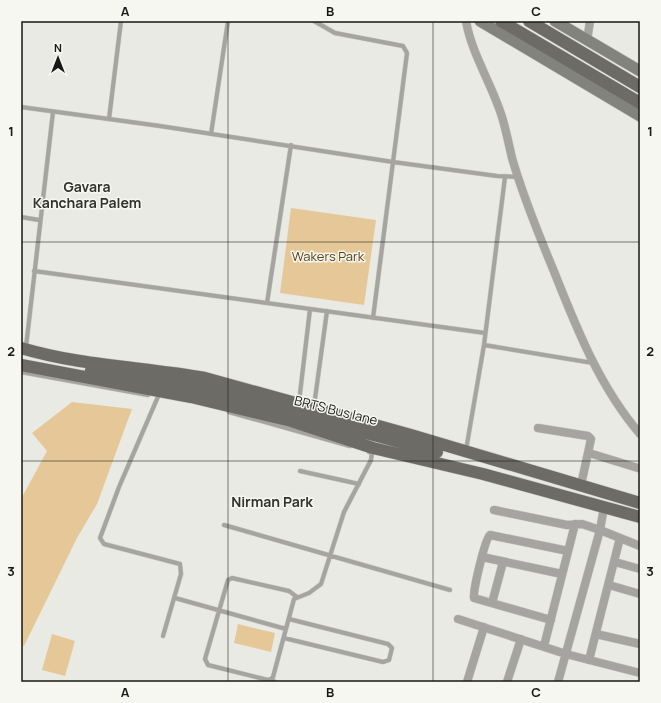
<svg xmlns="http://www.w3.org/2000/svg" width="661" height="703" font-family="Manrope,sans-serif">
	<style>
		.green { fill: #e6c898 }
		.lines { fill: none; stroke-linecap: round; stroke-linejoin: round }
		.lane-casing { stroke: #c7c8c2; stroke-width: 5 }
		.street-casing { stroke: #c7c8c2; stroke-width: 9 }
		.secondary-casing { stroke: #c7c8c2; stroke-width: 12 }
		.primary-casing { stroke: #c7c8c2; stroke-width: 13 }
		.lane { stroke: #a5a4a1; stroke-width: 4 }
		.street { stroke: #a5a4a1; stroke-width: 8 }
		.secondary { stroke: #83837e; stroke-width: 11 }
		.primary { stroke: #6c6b66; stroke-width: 12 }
		.grid { fill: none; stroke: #171815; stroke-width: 1; stroke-opacity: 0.55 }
		.labels { text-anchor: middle; stroke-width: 3; stroke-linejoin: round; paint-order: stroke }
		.park-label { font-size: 13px; fill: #573f12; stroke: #f6f7f1 }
		.street-label { font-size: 13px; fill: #171815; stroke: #f6f7f1 }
		.neighbourhood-label { font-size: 14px; font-weight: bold; fill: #31322d; stroke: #f6f7f1 }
		.neatline { fill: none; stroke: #171815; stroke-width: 1.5 }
		.grid-label { font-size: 13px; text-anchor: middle; font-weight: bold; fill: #171815 }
	</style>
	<rect width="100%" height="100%" fill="#e8eae3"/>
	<path class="green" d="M 291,208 L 376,220 L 364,305 L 280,293 Z
		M 72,402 L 132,409 L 97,504 L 77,538 L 24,646 L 21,645 L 21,499 L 47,451 L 32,433 Z
		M 238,624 L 275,633 L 271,652 L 234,643 Z
		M 52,634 L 75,641 L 65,676 L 42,670 Z"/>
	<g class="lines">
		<g class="lane-casing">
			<path id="lane" d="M 314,21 L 335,33 L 403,46 L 407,53 L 393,162 L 497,176 L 518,177
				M 21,107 L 160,126 L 393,162 L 373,318
				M 109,119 L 121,21
				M 211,134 L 228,21
				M 21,217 L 39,220
				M 34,271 L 485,333
				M 267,303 L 291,145
				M 484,345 L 593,363
				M 26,347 L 53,112
				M 21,372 L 148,395
				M 160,392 L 119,487 L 100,538 L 104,544 L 180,564 L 181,574 L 163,636
				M 299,402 L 310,309
				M 314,406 L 327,311
				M 229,412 L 350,446
				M 466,450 L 484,345 L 505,177
				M 300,471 L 359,484
				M 224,525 L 450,590
				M 175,598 L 286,629
				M 284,638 L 383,662 L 389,660 L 392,648 L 388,644 L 289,619
				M 271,679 L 273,677 L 294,599 L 309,593 L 321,584 L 344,512 L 371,460 L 372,453 L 369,452
				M 275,682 L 271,679 L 268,680 L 208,665 L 205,659 L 228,580 L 232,578 L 289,591 L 297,597"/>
		</g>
		<g class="street-casing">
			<path id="street" d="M 466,21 C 472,55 492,84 502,117 C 506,130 509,145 512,158 C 523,196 538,233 553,269 C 576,327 599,386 640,434
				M 587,41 L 590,21
				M 538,428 L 588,436 L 591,439 L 581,485
				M 589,453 L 638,468
				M 494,510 L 567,525 L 582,524 L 600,530 L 640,546
				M 482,557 L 562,574
				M 615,562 L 640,569
				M 609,585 L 640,594
				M 492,603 L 503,562
				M 458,619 L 566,654 L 640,673
				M 551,620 L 474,598 C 473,590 485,539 490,535 L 568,551
				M 596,634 L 640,644
				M 544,646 L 575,524
				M 589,660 L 620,538
				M 467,682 L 484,627
				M 507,682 L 521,639
				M 558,682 L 600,530 L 604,507"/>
		</g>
		<g class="secondary-casing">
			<path id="secondary" d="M 480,21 L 640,116
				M 555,21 L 640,71"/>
		</g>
		<g class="primary-casing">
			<path id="primary" d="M 501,21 L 640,103
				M 529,21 L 640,87
				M 21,348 C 81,366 144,367 205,378 L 411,435 L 640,503
				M 21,365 L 191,397 L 291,421 L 373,448 L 483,474 L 640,517
				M 91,370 L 205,390 L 437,452"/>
		</g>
		<use href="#lane" class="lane"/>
		<use href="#street" class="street"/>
		<use href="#secondary" class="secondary"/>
		<use href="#primary" class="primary"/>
	</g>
	<path class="grid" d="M 228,21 L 228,682M 433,21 L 433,682M 21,242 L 640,242M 21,461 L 640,461"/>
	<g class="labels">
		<g class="park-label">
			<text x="328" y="261">Wakers Park</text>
		</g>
		<g class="street-label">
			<text transform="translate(336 410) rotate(14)" y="5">BRTS Bus lane</text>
		</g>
		<g class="neighbourhood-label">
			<text x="87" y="192">Gavara<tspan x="87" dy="16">Kanchara Palem</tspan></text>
			<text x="272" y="507">Nirman Park</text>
		</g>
	</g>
	<rect width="661" height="703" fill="none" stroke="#f6f7f1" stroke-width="44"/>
	<g transform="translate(58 58)" stroke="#f6f7f1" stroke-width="3" paint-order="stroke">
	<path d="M0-3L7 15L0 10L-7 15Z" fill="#171815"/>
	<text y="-6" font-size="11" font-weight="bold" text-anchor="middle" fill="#171815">N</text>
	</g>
	<rect x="22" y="22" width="617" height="659" class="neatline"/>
	<g class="grid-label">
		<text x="125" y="16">A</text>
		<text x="330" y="16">B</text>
		<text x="536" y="16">C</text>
		<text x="11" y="136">1</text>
		<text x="650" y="136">1</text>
		<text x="11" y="356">2</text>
		<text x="650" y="356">2</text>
		<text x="11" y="576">3</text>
		<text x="650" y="576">3</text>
		<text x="125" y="697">A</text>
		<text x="330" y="697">B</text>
		<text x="536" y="697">C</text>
	</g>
</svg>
